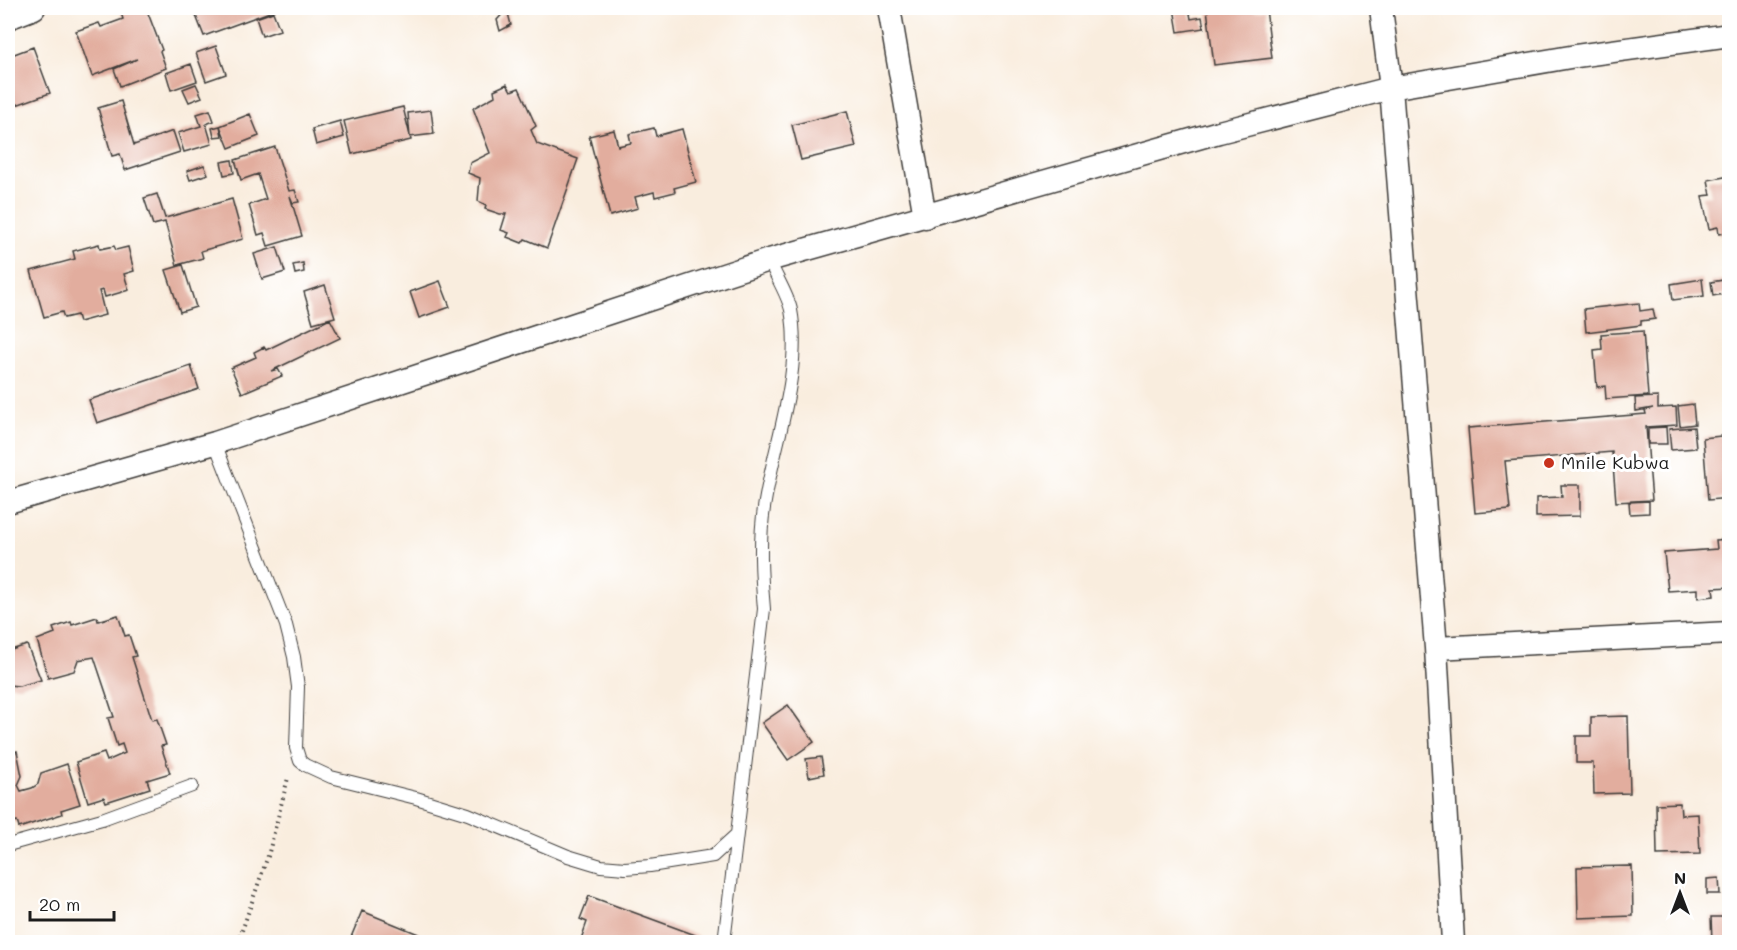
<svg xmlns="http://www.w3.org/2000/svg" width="1737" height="950" font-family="Mali,sans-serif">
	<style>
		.building { fill: #e2ad9e }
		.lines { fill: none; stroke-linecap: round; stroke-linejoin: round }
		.lane-casing { stroke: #3d3b39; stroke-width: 14 }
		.street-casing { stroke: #3d3b39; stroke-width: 25 }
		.path { stroke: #3d3b39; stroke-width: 4; stroke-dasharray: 1.5 4.5; stroke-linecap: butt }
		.lane { stroke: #fff; stroke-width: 12 }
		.street { stroke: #fff; stroke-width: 22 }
		.poi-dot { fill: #c8321e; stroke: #fff; stroke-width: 2 }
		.labels { text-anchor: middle; stroke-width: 6; stroke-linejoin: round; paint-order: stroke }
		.poi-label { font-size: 18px; fill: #1c1c1c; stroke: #fff; text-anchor: start }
	</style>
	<rect width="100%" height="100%" fill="#fff"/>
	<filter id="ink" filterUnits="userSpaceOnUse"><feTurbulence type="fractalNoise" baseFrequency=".0167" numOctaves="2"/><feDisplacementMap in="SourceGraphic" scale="12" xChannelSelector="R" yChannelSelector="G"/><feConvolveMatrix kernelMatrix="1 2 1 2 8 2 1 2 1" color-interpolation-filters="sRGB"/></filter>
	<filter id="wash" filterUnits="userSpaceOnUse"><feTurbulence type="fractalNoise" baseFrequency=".008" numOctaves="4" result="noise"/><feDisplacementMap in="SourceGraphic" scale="24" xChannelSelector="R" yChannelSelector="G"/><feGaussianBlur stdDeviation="1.35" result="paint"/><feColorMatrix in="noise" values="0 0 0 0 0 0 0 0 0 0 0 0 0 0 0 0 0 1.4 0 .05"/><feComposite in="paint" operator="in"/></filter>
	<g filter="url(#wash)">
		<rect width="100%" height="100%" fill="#f9edde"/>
		<g id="blocks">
			<path class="building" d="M 135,8 L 146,8 L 162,50 L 160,51 L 166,68 L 120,86 L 114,69 L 137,59 L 92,76 L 76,31 L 99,23 L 101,27 L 123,19 L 121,13 Z
				M 193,8 L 274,8 L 275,10 L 204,36 Z
				M 1174,8 L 1189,8 L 1191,19 L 1202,17 L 1204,28 L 1178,32 Z
				M 1195,8 L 1254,8 L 1255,11 L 1266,9 L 1272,58 L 1214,65 L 1207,9 L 1196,11 Z
				M 507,9 L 511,25 L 500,31 L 497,20 Z
				M 273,12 L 280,30 L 262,36 L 256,18 Z
				M 216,46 L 226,74 L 206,81 L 196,53 Z
				M 33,47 L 50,93 L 8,108 L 8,62 L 11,61 L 9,56 Z
				M 191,64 L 197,81 L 171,90 L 166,73 Z
				M 196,84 L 202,97 L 189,102 L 183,89 Z
				M 507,84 L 511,91 L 519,88 L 536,126 L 531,130 L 537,144 L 578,159 L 547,248 L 525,239 L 522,243 L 507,237 L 509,233 L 501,230 L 506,214 L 500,214 L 485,209 L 486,205 L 478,201 L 480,178 L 468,173 L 470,163 L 490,153 L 473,108 L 495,96 L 494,90 Z
				M 121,101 L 134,145 L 173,131 L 180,152 L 125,170 L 120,154 L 112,156 L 98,108 Z
				M 403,107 L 411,140 L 352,154 L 344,121 Z
				M 210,110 L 214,121 L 206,124 L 212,144 L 184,152 L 178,133 L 201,126 L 197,114 Z
				M 431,110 L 434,134 L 410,137 L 408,113 Z
				M 847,111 L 856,147 L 801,160 L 792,125 Z
				M 250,114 L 259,136 L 229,148 L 220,126 Z
				M 340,121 L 344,137 L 316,145 L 312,129 Z
				M 220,126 L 222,136 L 214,137 L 212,128 Z
				M 654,128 L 656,136 L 682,129 L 696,182 L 674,188 L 675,192 L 655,197 L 654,192 L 635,197 L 638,208 L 610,216 L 589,136 L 614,130 L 618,146 L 631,143 L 629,134 Z
				M 275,147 L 289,191 L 295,190 L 299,202 L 293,203 L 290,196 L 302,236 L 268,246 L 264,233 L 258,235 L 249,205 L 266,199 L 258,174 L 241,180 L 235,160 Z
				M 232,160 L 234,173 L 224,175 L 221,162 Z
				M 204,165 L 208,174 L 190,180 L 187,171 Z
				M 1730,176 L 1730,232 L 1719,234 L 1718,227 L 1709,229 L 1702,196 L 1711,195 L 1708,180 Z
				M 157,194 L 165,218 L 232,199 L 243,239 L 201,251 L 203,258 L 177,265 L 165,222 L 153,225 L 144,198 Z
				M 99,244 L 100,249 L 114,246 L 116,250 L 128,247 L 134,271 L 124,274 L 129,290 L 105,297 L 103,290 L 99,291 L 105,315 L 79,322 L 77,315 L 64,318 L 62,312 L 44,317 L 31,271 L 75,259 L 73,251 Z
				M 277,247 L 285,272 L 262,279 L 254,254 Z
				M 303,263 L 304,272 L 295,274 L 293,265 Z
				M 183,265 L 196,307 L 180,312 L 166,270 Z
				M 1702,279 L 1704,296 L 1673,300 L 1671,284 Z
				M 1730,279 L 1730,293 L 1713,296 L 1711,282 Z
				M 440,281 L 450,307 L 419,318 L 410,292 Z
				M 325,285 L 335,317 L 313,323 L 304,292 Z
				M 1639,303 L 1640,311 L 1653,309 L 1655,319 L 1641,321 L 1641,325 L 1586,332 L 1584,309 Z
				M 330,319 L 340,338 L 271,371 L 278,369 L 282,376 L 242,393 L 231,368 L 256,357 L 254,352 L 264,347 L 266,350 Z
				M 1643,331 L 1648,396 L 1606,399 L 1605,386 L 1597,387 L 1594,350 L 1602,349 L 1601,334 Z
				M 191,366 L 199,389 L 97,423 L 89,400 Z
				M 1658,397 L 1658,408 L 1676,407 L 1677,425 L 1646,427 L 1652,500 L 1616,502 L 1612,452 L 1505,461 L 1510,510 L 1475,513 L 1468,428 L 1646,414 L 1645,410 L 1653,408 L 1636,411 L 1635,398 Z
				M 1693,404 L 1695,424 L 1680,426 L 1678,406 Z
				M 1666,427 L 1667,444 L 1648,444 L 1648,428 Z
				M 1694,427 L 1696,448 L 1671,450 L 1669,429 Z
				M 1730,435 L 1730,498 L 1708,500 L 1703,438 Z
				M 1561,485 L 1580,485 L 1580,516 L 1536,517 L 1536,498 L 1562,497 Z
				M 1649,501 L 1649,513 L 1630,514 L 1629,502 Z
				M 1730,539 L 1730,587 L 1713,588 L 1714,596 L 1698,598 L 1698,589 L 1668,591 L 1664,553 L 1717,549 L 1716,540 Z
				M 118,615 L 125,636 L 129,635 L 136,656 L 132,657 L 152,720 L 157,719 L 166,745 L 161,746 L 170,773 L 147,780 L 150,788 L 106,802 L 104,797 L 88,802 L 76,762 L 104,753 L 107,761 L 125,753 L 122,744 L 117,746 L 108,718 L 114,717 L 94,657 L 78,660 L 74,671 L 48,678 L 37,640 L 55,633 L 53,628 L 71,622 L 72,625 L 97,617 L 98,621 Z
				M 8,645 L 11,650 L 27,645 L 41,680 L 19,686 L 8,685 Z
				M 788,705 L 814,742 L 788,760 L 762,723 Z
				M 1628,716 L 1630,793 L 1594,794 L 1593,763 L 1576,763 L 1576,736 L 1591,736 L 1591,717 Z
				M 17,751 L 22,776 L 18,785 L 21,791 L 32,788 L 38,784 L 41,773 L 67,764 L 80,804 L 61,810 L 62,814 L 19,828 L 17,821 L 8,824 L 8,754 Z
				M 821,757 L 824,774 L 809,777 L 806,759 Z
				M 1680,803 L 1681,815 L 1698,814 L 1700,854 L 1657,855 L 1656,804 Z
				M 1632,866 L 1633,916 L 1578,918 L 1577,867 Z
				M 1719,878 L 1720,894 L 1707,894 L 1707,879 Z
				M 589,896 L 698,936 L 696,942 L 580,942 L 587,922 L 580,919 Z
				M 362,911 L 438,942 L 349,942 Z
				M 1711,917 L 1728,917 L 1729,942 L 1712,942 Z"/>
		</g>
	</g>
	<g filter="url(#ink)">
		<use href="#blocks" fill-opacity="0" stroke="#3d3b39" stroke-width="1.5"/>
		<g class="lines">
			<g class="lane-casing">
				<path id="lane" d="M 215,443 L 286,625 L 294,657 L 298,687 L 296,748 L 300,761 L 305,765 L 331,777 L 416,798 L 468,814 L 568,856 L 601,866 L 625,868 L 650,866 L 713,856 L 736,835
					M 8,845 L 102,819 L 192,786
					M 724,942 L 764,609 C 761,575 759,542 764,508 C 773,446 803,373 791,310 C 788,295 775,275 769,260"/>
			</g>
			<g class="street-casing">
				<path id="street" d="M 889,8 L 925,217
					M 1381,8 L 1391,88 L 1436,648 L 1453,942
					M 8,18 L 34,8
					M 8,502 L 215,443 L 769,260 L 1219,132 L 1391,88 L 1576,56 L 1730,35
					M 1436,648 L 1730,633"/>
			</g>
			<path class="path" d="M 238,942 L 268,856 L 288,778"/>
			<use href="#lane" class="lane"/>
			<use href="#street" class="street"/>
		</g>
	</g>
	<circle class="poi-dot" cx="1549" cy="463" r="6"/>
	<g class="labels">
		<g class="poi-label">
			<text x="1561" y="469">Mnile Kubwa</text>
		</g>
	</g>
	<rect width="1737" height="950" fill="none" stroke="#fff" stroke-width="30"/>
	<g transform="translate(1680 893)" stroke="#ffffff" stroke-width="4.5" paint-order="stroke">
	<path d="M0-4.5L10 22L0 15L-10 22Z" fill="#1c1c1c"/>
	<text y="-9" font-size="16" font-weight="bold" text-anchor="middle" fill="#1c1c1c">N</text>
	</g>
	<path d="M30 911v9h84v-9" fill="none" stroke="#1c1c1c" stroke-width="3"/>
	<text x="39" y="911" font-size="18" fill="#1c1c1c" stroke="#ffffff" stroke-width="4.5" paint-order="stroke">20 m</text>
</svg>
